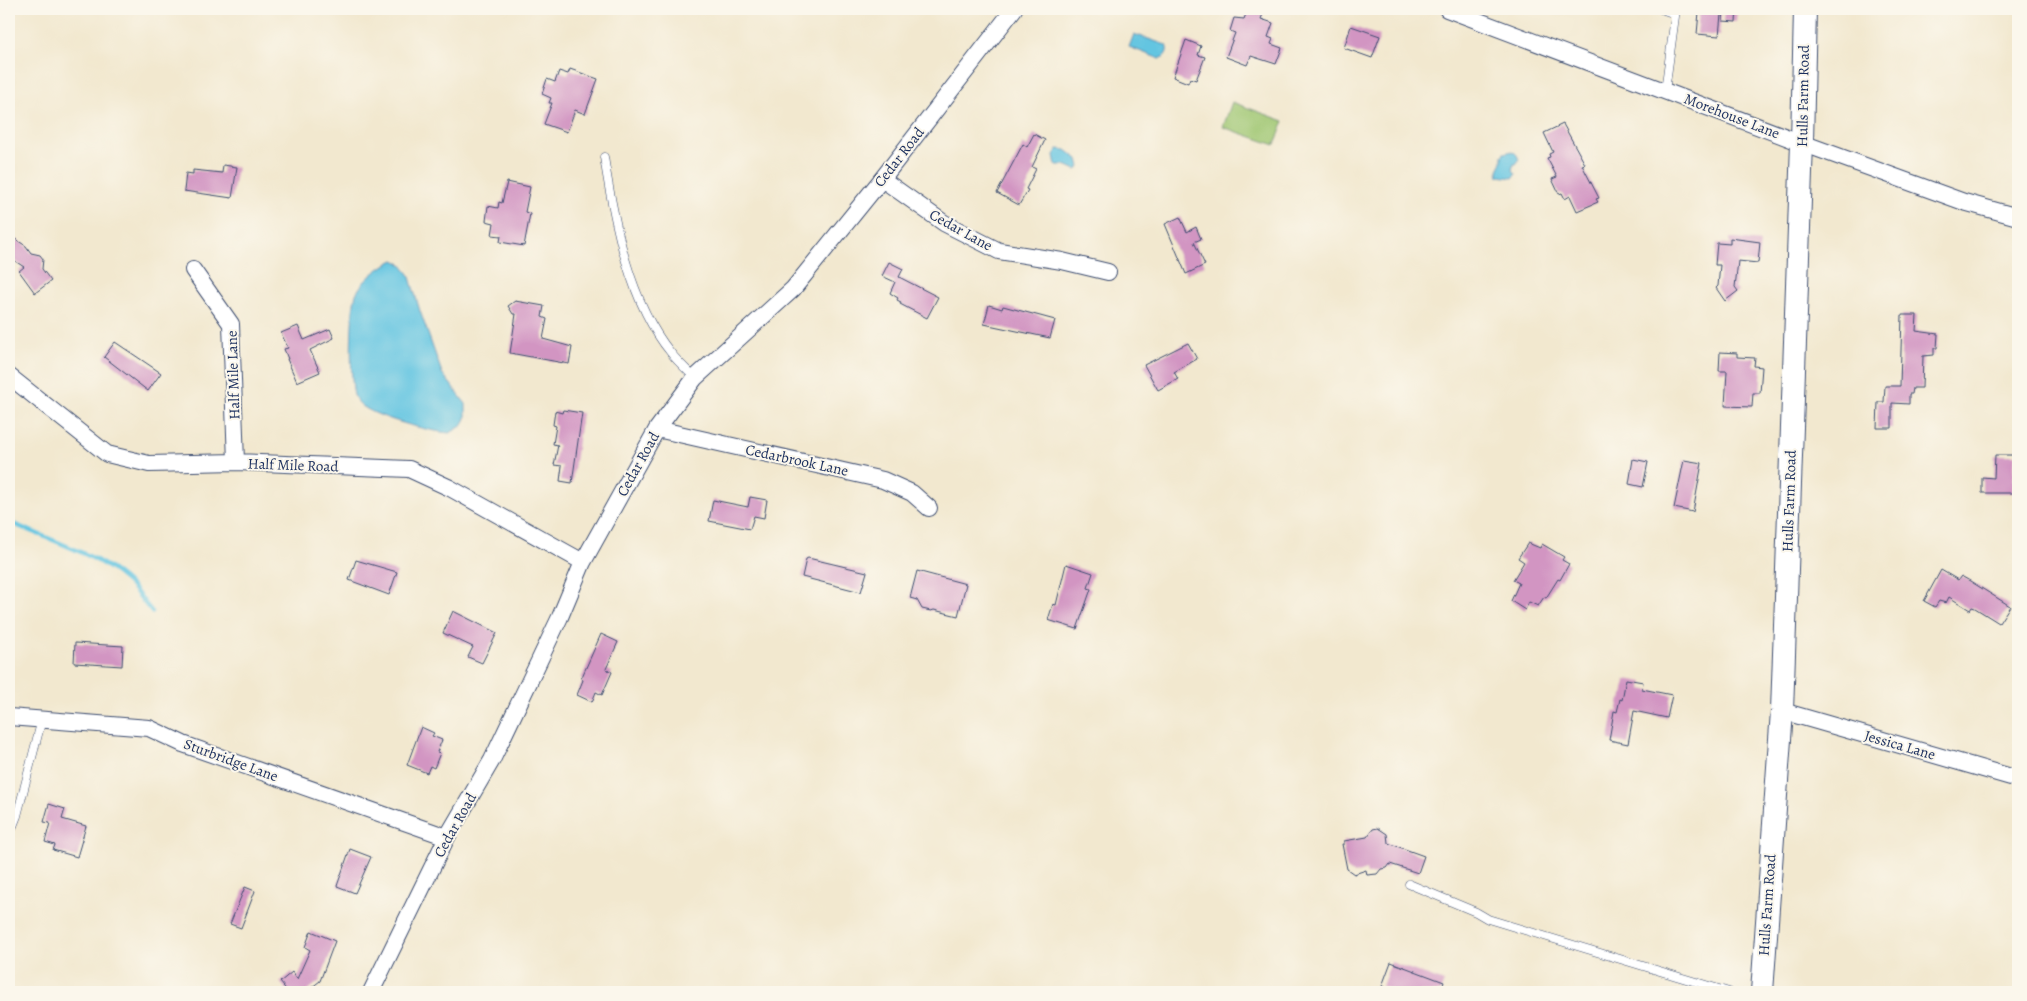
<svg xmlns="http://www.w3.org/2000/svg" width="2027" height="1001" font-family="Alegreya,serif">
	<style>
		.green { fill: #9fc671; stroke: #5d7a68 }
		.water { fill: #63c5e1; stroke: #3f7aa0 }
		.lines { fill: none; stroke-linecap: round; stroke-linejoin: round }
		.stream { stroke: #63c5e1; stroke-width: 4.5 }
		.building { fill: #d295c2 }
		.service-casing { stroke: #3b4b6f; stroke-width: 9 }
		.minor-casing { stroke: #3b4b6f; stroke-width: 18 }
		.secondary-casing { stroke: #3b4b6f; stroke-width: 24 }
		.service { stroke: #fff; stroke-width: 8 }
		.minor { stroke: #fff; stroke-width: 16 }
		.secondary { stroke: #fff; stroke-width: 22 }
		.labels { text-anchor: middle; stroke-width: 4; stroke-linejoin: round; paint-order: stroke }
		.street-label { font-size: 15px; fill: #1b2f5e; stroke: #fbf7ec }
	</style>
	<rect width="100%" height="100%" fill="#fbf7ec"/>
	<filter id="ink" filterUnits="userSpaceOnUse"><feTurbulence type="fractalNoise" baseFrequency=".02" numOctaves="2"/><feDisplacementMap in="SourceGraphic" scale="10" xChannelSelector="R" yChannelSelector="G"/><feConvolveMatrix kernelMatrix="1 2 1 2 8 2 1 2 1" color-interpolation-filters="sRGB"/></filter>
	<filter id="wash" filterUnits="userSpaceOnUse"><feTurbulence type="fractalNoise" baseFrequency=".0096" numOctaves="4" result="noise"/><feDisplacementMap in="SourceGraphic" scale="20" xChannelSelector="R" yChannelSelector="G"/><feGaussianBlur stdDeviation="1.12" result="paint"/><feColorMatrix in="noise" values="0 0 0 0 0 0 0 0 0 0 0 0 0 0 0 0 0 1.4 0 .05"/><feComposite in="paint" operator="in"/></filter>
	<g filter="url(#wash)">
		<rect width="100%" height="100%" fill="#f2e8cf"/>
		<path class="green" d="M 1232,102 L 1284,121 L 1275,145 L 1223,127 Z"/>
		<path class="water" d="M 1134,34 L 1166,45 C 1169,51 1166,56 1160,59 L 1129,47 Z
			M 1058,149 L 1066,150 L 1078,159 L 1080,167 L 1076,170 L 1065,165 L 1056,165 L 1054,155 Z
			M 1513,151 L 1517,155 L 1519,160 L 1516,164 L 1514,164 L 1512,169 L 1516,174 L 1513,178 L 1499,176 L 1498,170 L 1502,162 L 1502,155 L 1504,153 Z
			M 394,260 L 400,263 L 409,274 L 420,311 L 442,373 L 466,404 L 466,418 L 463,425 L 450,433 C 431,432 373,417 360,404 C 357,401 355,398 354,395 C 350,380 350,304 357,292 C 365,278 380,267 394,260 Z"/>
		<g class="lines">
			<path class="stream" d="M 9,522 C 47,539 93,552 125,580 C 135,588 143,602 152,612"/>
		</g>
		<g id="blocks">
			<path class="building" d="M 1248,9 L 1265,9 L 1261,19 L 1273,23 L 1268,37 L 1273,39 L 1271,44 L 1282,48 L 1276,64 L 1251,56 L 1247,65 L 1226,57 L 1235,33 L 1230,31 L 1234,18 L 1244,19 Z
				M 1724,9 L 1737,9 L 1736,22 L 1723,21 Z
				M 1699,12 L 1721,14 L 1719,36 L 1697,34 Z
				M 1351,26 L 1380,36 L 1372,58 L 1344,48 Z
				M 1186,40 L 1201,46 L 1198,55 L 1205,57 L 1196,80 L 1190,78 L 1188,83 L 1173,77 Z
				M 570,69 L 598,79 L 585,114 L 575,110 L 567,132 L 544,124 L 552,103 L 549,103 L 551,98 L 542,94 L 547,79 L 555,82 L 559,71 L 568,74 Z
				M 1563,124 L 1585,164 L 1582,165 L 1599,198 L 1596,199 L 1598,202 L 1577,211 L 1570,196 L 1565,199 L 1562,193 L 1559,194 L 1552,179 L 1557,177 L 1547,158 L 1550,157 L 1549,154 L 1553,152 L 1544,133 Z
				M 1034,134 L 1045,140 L 1032,167 L 1036,169 L 1026,189 L 1028,190 L 1019,205 L 997,193 L 1023,144 L 1027,147 Z
				M 223,165 L 237,167 L 232,198 L 184,191 L 186,173 L 193,174 L 193,170 L 222,173 Z
				M 507,182 L 530,187 L 525,212 L 530,214 L 524,246 L 500,242 L 501,236 L 492,235 L 494,223 L 486,221 L 488,206 L 498,208 L 499,202 L 502,203 Z
				M 1180,217 L 1187,232 L 1196,227 L 1201,239 L 1194,242 L 1205,265 L 1186,274 L 1165,224 Z
				M 9,235 L 26,246 L 31,253 L 40,255 L 43,259 L 42,269 L 51,281 L 35,293 L 19,271 L 24,267 L 9,257 Z
				M 1730,238 L 1760,242 L 1758,263 L 1738,261 L 1735,287 L 1738,291 L 1725,301 L 1716,288 L 1718,286 L 1720,265 L 1715,265 L 1717,243 L 1730,244 Z
				M 889,262 L 903,269 L 899,277 L 938,297 L 927,318 L 900,304 L 901,302 L 897,300 L 898,298 L 890,293 L 895,282 L 882,276 Z
				M 515,301 L 544,306 L 542,317 L 547,319 L 543,339 L 572,347 L 569,364 L 510,353 L 516,314 L 513,314 L 508,306 Z
				M 989,305 L 1002,309 L 1003,306 L 1055,320 L 1050,338 L 984,324 Z
				M 1902,315 L 1917,315 L 1916,331 L 1938,334 L 1937,348 L 1934,348 L 1934,355 L 1923,356 L 1922,388 L 1913,388 L 1912,394 L 1909,394 L 1909,404 L 1892,403 L 1892,428 L 1877,428 L 1878,402 L 1884,402 L 1885,386 L 1900,386 Z
				M 298,326 L 304,340 L 330,329 L 334,338 L 310,350 L 320,372 L 297,382 L 287,359 L 288,359 L 284,349 L 288,348 L 281,333 Z
				M 115,342 L 161,373 L 148,391 L 104,357 Z
				M 1188,343 L 1197,359 L 1174,372 L 1178,379 L 1158,390 L 1144,365 Z
				M 1720,352 L 1737,353 L 1737,357 L 1755,358 L 1754,366 L 1762,367 L 1760,393 L 1753,393 L 1752,407 L 1725,406 L 1727,371 L 1719,371 Z
				M 563,410 L 582,413 L 572,483 L 560,481 L 562,466 L 554,465 L 558,445 L 553,444 L 556,426 L 553,425 L 555,411 L 562,413 Z
				M 1995,455 L 2015,455 L 2013,493 L 1982,493 L 1982,477 L 1994,478 Z
				M 1633,459 L 1648,462 L 1643,487 L 1629,484 Z
				M 1684,460 L 1702,463 L 1693,512 L 1674,508 Z
				M 750,497 L 767,500 L 764,518 L 754,516 L 750,529 L 709,521 L 713,500 L 748,507 Z
				M 1528,543 L 1540,548 L 1542,544 L 1564,557 L 1562,560 L 1569,564 L 1560,580 L 1558,579 L 1546,598 L 1544,597 L 1538,606 L 1529,602 L 1525,610 L 1511,601 L 1519,583 L 1513,580 L 1524,562 L 1518,558 Z
				M 808,558 L 867,572 L 861,592 L 802,577 L 806,559 Z
				M 356,560 L 397,572 L 389,595 L 349,580 Z
				M 1066,564 L 1093,573 L 1088,588 L 1091,589 L 1077,629 L 1048,620 L 1053,604 L 1056,605 Z
				M 1941,570 L 1958,580 L 1961,576 L 1970,581 L 2010,606 L 1999,623 L 1975,608 L 1972,607 L 1970,610 L 1949,597 L 1946,603 L 1939,601 L 1935,607 L 1924,601 Z
				M 917,571 L 966,584 L 958,616 L 934,610 L 931,611 L 922,609 L 917,600 L 910,598 Z
				M 453,611 L 497,633 L 482,663 L 468,657 L 473,647 L 443,633 Z
				M 601,634 L 618,642 L 606,669 L 612,672 L 602,695 L 596,692 L 592,702 L 577,695 L 583,680 L 581,679 Z
				M 75,643 L 123,646 L 122,666 L 74,663 Z
				M 1626,679 L 1643,682 L 1642,689 L 1672,695 L 1667,718 L 1634,711 L 1628,744 L 1609,740 L 1614,711 L 1617,712 L 1620,699 L 1622,700 Z
				M 421,727 L 434,733 L 432,736 L 442,740 L 437,752 L 440,753 L 434,768 L 430,766 L 427,773 L 407,765 Z
				M 49,804 L 65,809 L 62,819 L 86,826 L 77,857 L 53,850 L 55,845 L 45,842 L 50,823 L 44,822 Z
				M 1378,828 L 1387,834 L 1388,843 L 1424,856 L 1418,873 L 1390,864 L 1387,868 L 1381,869 L 1377,874 L 1367,875 L 1366,870 L 1354,874 L 1347,869 L 1342,844 L 1344,844 L 1344,841 L 1367,837 L 1373,829 Z
				M 350,849 L 371,857 L 355,893 L 337,886 Z
				M 245,887 L 255,891 L 241,928 L 230,924 Z
				M 311,931 L 335,941 L 320,981 L 307,991 L 308,992 L 288,992 L 280,982 L 292,972 L 297,979 L 310,950 L 305,947 Z
				M 1391,962 L 1444,982 L 1440,992 L 1398,992 L 1382,986 Z"/>
		</g>
	</g>
	<g filter="url(#ink)">
		<use href="#blocks" fill-opacity="0" stroke="#3b4b6f" stroke-width="1"/>
		<g class="lines">
			<g class="service-casing">
				<path id="service" d="M 1661,9 L 1675,14
					M 1665,91 L 1676,9
					M 604,157 C 614,221 629,302 671,353 C 678,362 687,370 695,378
					M 9,836 L 17,816 L 42,719
					M 1409,884 L 1476,912 L 1488,919 L 1729,992"/>
			</g>
			<g class="minor-casing">
				<path id="minor" d="M 1447,9 L 1802,143 L 1964,202 L 2018,217
					M 882,179 L 944,223 L 999,251 L 1062,261 L 1108,272
					M 193,270 L 231,324 L 236,462
					M 9,376 L 107,454 L 149,464 L 236,462 L 409,469 L 450,488 L 583,562
					M 657,429 L 883,480 L 912,493 L 929,508
					M 1782,711 L 2018,779
					M 9,717 L 149,728 L 183,744 L 447,837
					M 371,992 L 447,837 L 492,760 L 560,617 L 583,562 L 657,429 L 695,378 L 793,289 L 882,179 L 1014,9"/>
			</g>
			<g class="secondary-casing">
				<path id="secondary" d="M 1762,992 L 1782,711 L 1802,143 L 1805,9"/>
			</g>
			<use href="#service" class="service"/>
			<use href="#minor" class="minor"/>
			<use href="#secondary" class="secondary"/>
		</g>
	</g>
	<g class="labels">
		<g class="street-label">
			<text transform="translate(1803 96) rotate(-89)" y="5">Hulls Farm Road</text>
			<text transform="translate(1732 116) rotate(21)" y="5">Morehouse Lane</text>
			<text transform="translate(899 157) rotate(-52)" y="5">Cedar Road</text>
			<text transform="translate(961 230) rotate(29)" y="5">Cedar Lane</text>
			<text transform="translate(233 375) rotate(-92)" y="5">Half Mile Lane</text>
			<text transform="translate(797 460) rotate(12)" y="5">Cedarbrook Lane</text>
			<text transform="translate(638 464) rotate(-61)" y="5">Cedar Road</text>
			<text transform="translate(293 465) rotate(2)" y="5">Half Mile Road</text>
			<text transform="translate(1789 501) rotate(-88)" y="5">Hulls Farm Road</text>
			<text transform="translate(1900 745) rotate(16)" y="5">Jessica Lane</text>
			<text transform="translate(231 760) rotate(20)" y="5">Sturbridge Lane</text>
			<text transform="translate(455 825) rotate(-61)" y="5">Cedar Road</text>
			<text transform="translate(1767 905) rotate(-86)" y="5">Hulls Farm Road</text>
		</g>
	</g>
	<rect width="2027" height="1001" fill="none" stroke="#fbf7ec" stroke-width="30"/>
</svg>
